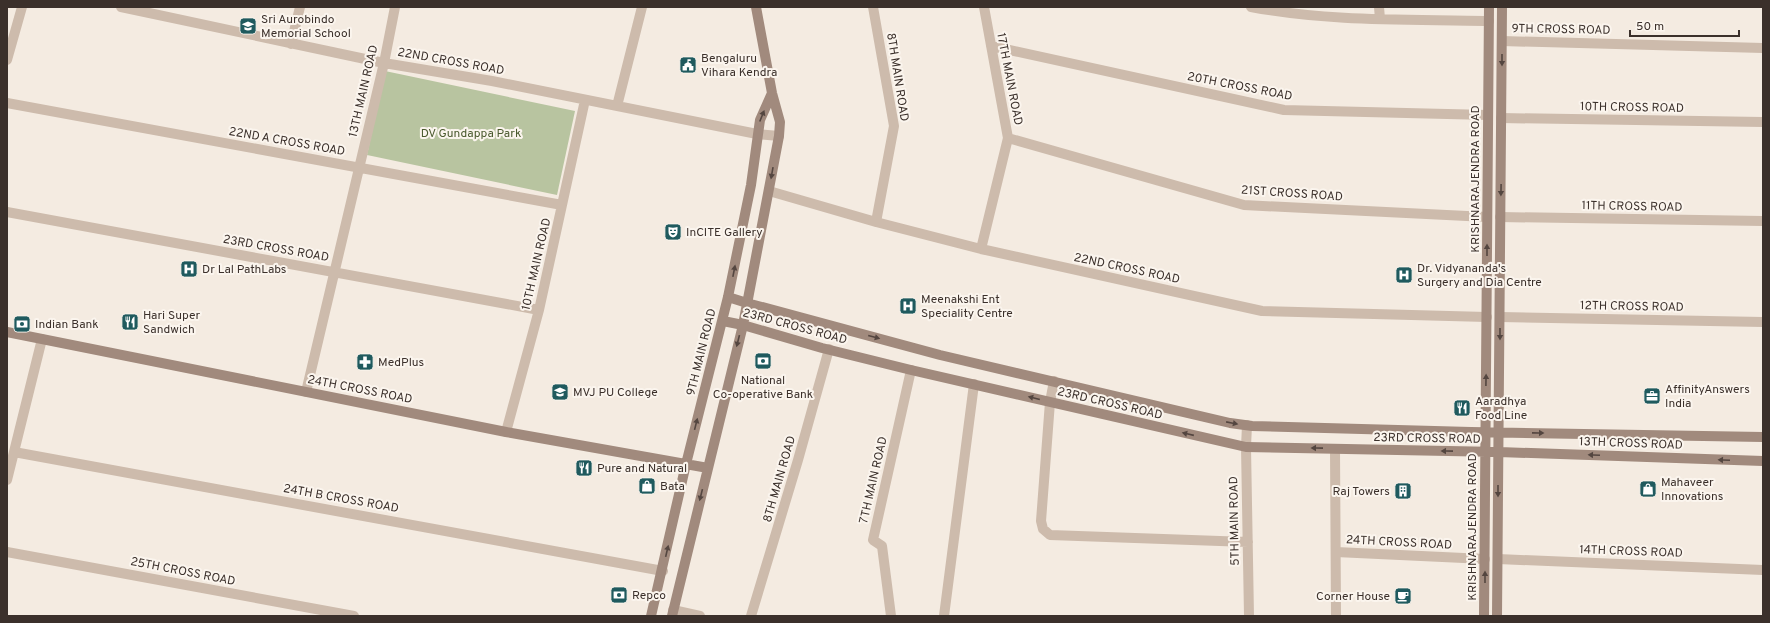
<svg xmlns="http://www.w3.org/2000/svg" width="1770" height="623" font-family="Overpass,sans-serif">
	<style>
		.green { fill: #b8c4a0 }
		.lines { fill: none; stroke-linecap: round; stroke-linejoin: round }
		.street { stroke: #cdbbac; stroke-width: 10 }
		.secondary { stroke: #a18a7d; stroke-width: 10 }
		.oneway { fill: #544640 }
		.labels { text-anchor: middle; stroke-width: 4; stroke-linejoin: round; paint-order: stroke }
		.poi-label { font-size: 12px; fill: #3b302b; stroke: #fbf5ee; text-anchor: start }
		.street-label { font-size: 12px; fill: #3b302b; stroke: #fbf5ee }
		.park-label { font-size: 12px; fill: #4a5a2e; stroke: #fbf5ee }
	</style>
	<rect width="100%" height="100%" fill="#f4ebe1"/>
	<path class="green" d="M 385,71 L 575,111 L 557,195 L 367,155 Z"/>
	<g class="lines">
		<path class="street" d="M 121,7 L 384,63 L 492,81 L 757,134 L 779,136
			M 873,7 L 894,126 L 876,222
			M 1251,7 C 1330,22 1410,19 1489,21
			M 1379,7 L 1380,19
			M 1502,41 L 1763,48
			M 291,44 L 300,7
			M 991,46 L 1284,110 L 1488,115
			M 7,60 L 22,7
			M 7,103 L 562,205
			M 617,106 L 642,7
			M 1501,118 L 1763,122
			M 1008,138 L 1244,205 L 1487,217
			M 769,191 L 876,222 L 981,249 L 1262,311 L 1487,317
			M 7,212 L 539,310
			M 1500,217 L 1763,221
			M 981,249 L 1008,138 L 984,7
			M 1500,317 L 1763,322
			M 1054,381 L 1050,402 L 1041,521 L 1043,529 L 1050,535 L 1248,542
			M 306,392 L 384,63 L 395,7
			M 1247,425 L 1246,447 L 1249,616
			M 506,432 L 539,310 L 585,100
			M 1335,449 L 1336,616
			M 14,452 L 663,571
			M 7,480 L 42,339
			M 7,552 L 354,616
			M 1336,552 L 1485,559
			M 1498,559 L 1763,570
			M 673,610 L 700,616
			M 751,616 L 798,460 L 829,349
			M 891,616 L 882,546 L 873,540 L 911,370
			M 944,616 L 974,384"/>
		<path class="secondary" d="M 728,297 L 747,303 L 940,355 L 1230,423 L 1252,426 L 1471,432 L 1763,437
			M 723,321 L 743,325 L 822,348 L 911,370 L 1246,447 L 1499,452 L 1763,461
			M 7,332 L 506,432 L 708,468
			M 651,616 L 686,464 L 728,297 L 751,185 L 760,120 L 772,93
			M 672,616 L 743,325 L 779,136 L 780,122 L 772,93 L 756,7
			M 1484,616 L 1489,7
			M 1497,616 L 1502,7"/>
	</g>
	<defs><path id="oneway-solid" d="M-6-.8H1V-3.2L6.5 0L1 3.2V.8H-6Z"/></defs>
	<g class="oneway">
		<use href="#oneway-solid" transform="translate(1502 60) rotate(90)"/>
		<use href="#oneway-solid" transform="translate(762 116) rotate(-68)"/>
		<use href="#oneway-solid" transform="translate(772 173) rotate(100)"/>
		<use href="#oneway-solid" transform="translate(1501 190) rotate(91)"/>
		<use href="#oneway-solid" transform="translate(1487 250) rotate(-90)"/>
		<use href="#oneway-solid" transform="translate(734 271) rotate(-79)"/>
		<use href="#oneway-solid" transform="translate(1500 334) rotate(90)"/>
		<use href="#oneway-solid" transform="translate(874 337) rotate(15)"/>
		<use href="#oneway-solid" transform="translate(738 341) rotate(104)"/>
		<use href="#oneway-solid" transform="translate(1486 380) rotate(-89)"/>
		<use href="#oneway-solid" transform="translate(1034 398) rotate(-166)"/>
		<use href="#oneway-solid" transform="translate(1232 423) rotate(11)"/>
		<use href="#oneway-solid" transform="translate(696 424) rotate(-76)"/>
		<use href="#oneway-solid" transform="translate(1538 433) rotate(1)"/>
		<use href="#oneway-solid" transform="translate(1188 434) rotate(-167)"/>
		<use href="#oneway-solid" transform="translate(1317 448) rotate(-179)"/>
		<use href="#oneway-solid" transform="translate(1447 451) rotate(-179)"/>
		<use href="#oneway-solid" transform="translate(1594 455) rotate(-178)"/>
		<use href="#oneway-solid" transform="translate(1724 460) rotate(-178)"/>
		<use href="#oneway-solid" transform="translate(1498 491) rotate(90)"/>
		<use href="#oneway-solid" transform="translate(701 495) rotate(104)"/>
		<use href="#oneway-solid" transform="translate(667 551) rotate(-77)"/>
		<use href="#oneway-solid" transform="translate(1485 577) rotate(-90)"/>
	</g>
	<defs>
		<g id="school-square" transform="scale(0.9)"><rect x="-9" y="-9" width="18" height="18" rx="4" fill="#1f5a5e" stroke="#fbf5ee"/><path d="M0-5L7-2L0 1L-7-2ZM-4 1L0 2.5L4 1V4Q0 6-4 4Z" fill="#fff"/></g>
		<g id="civic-square" transform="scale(0.9)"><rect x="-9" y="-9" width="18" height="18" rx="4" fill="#1f5a5e" stroke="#fbf5ee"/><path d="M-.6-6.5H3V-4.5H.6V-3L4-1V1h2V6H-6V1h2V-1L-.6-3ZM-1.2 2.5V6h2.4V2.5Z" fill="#fff"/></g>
		<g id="theatre-square" transform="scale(0.9)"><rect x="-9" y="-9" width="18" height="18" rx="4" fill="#1f5a5e" stroke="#fbf5ee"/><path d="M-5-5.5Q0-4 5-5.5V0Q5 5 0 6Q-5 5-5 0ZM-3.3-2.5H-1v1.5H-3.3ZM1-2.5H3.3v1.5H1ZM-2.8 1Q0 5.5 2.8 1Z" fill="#fff"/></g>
		<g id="hospital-square" transform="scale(0.9)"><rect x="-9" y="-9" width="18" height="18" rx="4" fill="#1f5a5e" stroke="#fbf5ee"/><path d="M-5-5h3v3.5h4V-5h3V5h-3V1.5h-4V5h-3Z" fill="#fff"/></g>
		<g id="restaurant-square" transform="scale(0.9)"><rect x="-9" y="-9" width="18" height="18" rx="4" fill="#1f5a5e" stroke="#fbf5ee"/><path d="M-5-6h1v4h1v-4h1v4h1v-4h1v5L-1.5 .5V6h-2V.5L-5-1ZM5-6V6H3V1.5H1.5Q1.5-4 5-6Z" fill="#fff"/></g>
		<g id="bank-square" transform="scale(0.9)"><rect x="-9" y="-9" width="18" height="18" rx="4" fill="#1f5a5e" stroke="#fbf5ee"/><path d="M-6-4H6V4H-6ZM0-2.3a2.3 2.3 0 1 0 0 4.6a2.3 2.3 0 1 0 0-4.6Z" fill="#fff"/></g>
		<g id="pharmacy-square" transform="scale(0.9)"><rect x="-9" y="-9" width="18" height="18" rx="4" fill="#1f5a5e" stroke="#fbf5ee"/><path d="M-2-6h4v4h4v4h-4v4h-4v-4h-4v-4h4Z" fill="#fff"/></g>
		<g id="university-square" transform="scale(0.9)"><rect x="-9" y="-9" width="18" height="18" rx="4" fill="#1f5a5e" stroke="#fbf5ee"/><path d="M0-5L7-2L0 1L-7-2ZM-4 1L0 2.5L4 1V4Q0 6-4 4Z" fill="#fff"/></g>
		<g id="office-square" transform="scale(0.9)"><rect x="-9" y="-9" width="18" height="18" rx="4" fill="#1f5a5e" stroke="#fbf5ee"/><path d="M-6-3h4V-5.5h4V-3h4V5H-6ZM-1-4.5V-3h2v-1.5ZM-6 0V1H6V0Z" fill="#fff"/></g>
		<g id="shop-square" transform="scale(0.9)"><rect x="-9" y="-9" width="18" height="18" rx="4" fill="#1f5a5e" stroke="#fbf5ee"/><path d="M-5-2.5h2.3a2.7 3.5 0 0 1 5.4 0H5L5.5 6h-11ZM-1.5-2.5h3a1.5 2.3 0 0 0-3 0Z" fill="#fff"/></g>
		<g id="building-square" transform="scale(0.9)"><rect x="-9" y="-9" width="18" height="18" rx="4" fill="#1f5a5e" stroke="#fbf5ee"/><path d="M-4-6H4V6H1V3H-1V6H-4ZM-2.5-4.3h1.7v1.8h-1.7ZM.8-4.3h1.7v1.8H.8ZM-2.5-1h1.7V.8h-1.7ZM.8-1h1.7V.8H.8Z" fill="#fff"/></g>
		<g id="cafe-square" transform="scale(0.9)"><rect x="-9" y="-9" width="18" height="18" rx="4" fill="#1f5a5e" stroke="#fbf5ee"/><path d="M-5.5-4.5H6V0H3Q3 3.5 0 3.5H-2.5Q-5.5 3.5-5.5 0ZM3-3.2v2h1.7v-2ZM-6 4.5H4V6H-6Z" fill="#fff"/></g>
	</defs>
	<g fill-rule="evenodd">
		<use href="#school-square" x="248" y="26"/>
		<use href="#civic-square" x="688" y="65"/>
		<use href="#theatre-square" x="673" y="232"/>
		<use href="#hospital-square" x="189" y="269"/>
		<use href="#hospital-square" x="1404" y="275"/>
		<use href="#hospital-square" x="908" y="306"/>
		<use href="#restaurant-square" x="130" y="322"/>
		<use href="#bank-square" x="22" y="324"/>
		<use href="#bank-square" x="763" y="361"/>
		<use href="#pharmacy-square" x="365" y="362"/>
		<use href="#university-square" x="560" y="392"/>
		<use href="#office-square" x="1652" y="396"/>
		<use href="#restaurant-square" x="1462" y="408"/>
		<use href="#restaurant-square" x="584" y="468"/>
		<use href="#shop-square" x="647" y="486"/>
		<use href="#shop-square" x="1648" y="489"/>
		<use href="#building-square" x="1403" y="491"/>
		<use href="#bank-square" x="619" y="595"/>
		<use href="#cafe-square" x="1403" y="596"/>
	</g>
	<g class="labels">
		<g class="poi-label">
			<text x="261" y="23">Sri Aurobindo<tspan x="261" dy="14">Memorial School</tspan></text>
			<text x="701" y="62">Bengaluru<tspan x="701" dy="14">Vihara Kendra</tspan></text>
			<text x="686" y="236">InCITE Gallery</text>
			<text x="1417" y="272">Dr. Vidyananda's<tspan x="1417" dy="14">Surgery and Dia Centre</tspan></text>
			<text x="202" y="273">Dr Lal PathLabs</text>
			<text x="921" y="303">Meenakshi Ent<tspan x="921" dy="14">Speciality Centre</tspan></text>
			<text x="143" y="319">Hari Super<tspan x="143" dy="14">Sandwich</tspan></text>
			<text x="35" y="328">Indian Bank</text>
			<text x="378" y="366">MedPlus</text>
			<text x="763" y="384" text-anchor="middle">National<tspan x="763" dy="14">Co-operative Bank</tspan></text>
			<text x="1665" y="393">AffinityAnswers<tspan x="1665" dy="14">India</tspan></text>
			<text x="573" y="396">MVJ PU College</text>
			<text x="1475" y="405">Aaradhya<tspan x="1475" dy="14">Food Line</tspan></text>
			<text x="597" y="472">Pure and Natural</text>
			<text x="1661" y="486">Mahaveer<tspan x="1661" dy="14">Innovations</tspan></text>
			<text x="660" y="490">Bata</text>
			<text x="1390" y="495" text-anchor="end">Raj Towers</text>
			<text x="632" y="599">Repco</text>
			<text x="1390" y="600" text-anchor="end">Corner House</text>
		</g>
		<g class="street-label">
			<text transform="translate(1561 29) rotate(1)" y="4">9TH CROSS ROAD</text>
			<text transform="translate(451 61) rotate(10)" y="4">22ND CROSS ROAD</text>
			<text transform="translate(898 77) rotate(81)" y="4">8TH MAIN ROAD</text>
			<text transform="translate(1010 79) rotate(79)" y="4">17TH MAIN ROAD</text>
			<text transform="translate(1240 86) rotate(11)" y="4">20TH CROSS ROAD</text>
			<text transform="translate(363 91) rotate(-77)" y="4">13TH MAIN ROAD</text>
			<text transform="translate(1632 107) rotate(1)" y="4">10TH CROSS ROAD</text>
			<text transform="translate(287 141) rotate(10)" y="4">22ND A CROSS ROAD</text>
			<text transform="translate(1475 179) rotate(-90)" y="4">KRISHNARAJENDRA ROAD</text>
			<text transform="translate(1292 193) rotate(4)" y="4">21ST CROSS ROAD</text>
			<text transform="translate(1632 206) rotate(1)" y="4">11TH CROSS ROAD</text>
			<text transform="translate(276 248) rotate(10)" y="4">23RD CROSS ROAD</text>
			<text transform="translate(536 264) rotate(-77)" y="4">10TH MAIN ROAD</text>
			<text transform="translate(1127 268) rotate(12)" y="4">22ND CROSS ROAD</text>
			<text transform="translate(1632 306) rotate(1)" y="4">12TH CROSS ROAD</text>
			<text transform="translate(795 326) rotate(15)" y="4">23RD CROSS ROAD</text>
			<text transform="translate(701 352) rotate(-76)" y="4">9TH MAIN ROAD</text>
			<text transform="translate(360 389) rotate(11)" y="4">24TH CROSS ROAD</text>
			<text transform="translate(1110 403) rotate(13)" y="4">23RD CROSS ROAD</text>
			<text transform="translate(1427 438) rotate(1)" y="4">23RD CROSS ROAD</text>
			<text transform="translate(1631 443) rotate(2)" y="4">13TH CROSS ROAD</text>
			<text transform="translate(779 479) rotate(-74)" y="4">8TH MAIN ROAD</text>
			<text transform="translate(873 480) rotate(-77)" y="4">7TH MAIN ROAD</text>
			<text transform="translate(341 498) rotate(10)" y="4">24TH B CROSS ROAD</text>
			<text transform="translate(1234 521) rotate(-91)" y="4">5TH MAIN ROAD</text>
			<text transform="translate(1472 527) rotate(-90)" y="4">KRISHNARAJENDRA ROAD</text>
			<text transform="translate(1399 542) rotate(3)" y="4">24TH CROSS ROAD</text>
			<text transform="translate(1631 551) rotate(2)" y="4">14TH CROSS ROAD</text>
			<text transform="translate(183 571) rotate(11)" y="4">25TH CROSS ROAD</text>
		</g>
		<g class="park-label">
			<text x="471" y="137">DV Gundappa Park</text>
		</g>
	</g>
	<rect width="1770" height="623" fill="none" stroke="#3b302b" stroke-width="16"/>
	<path d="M1630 30v6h109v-6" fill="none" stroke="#3b302b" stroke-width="2"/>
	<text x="1636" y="30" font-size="12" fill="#3b302b" stroke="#fbf5ee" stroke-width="3" paint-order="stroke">50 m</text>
</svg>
